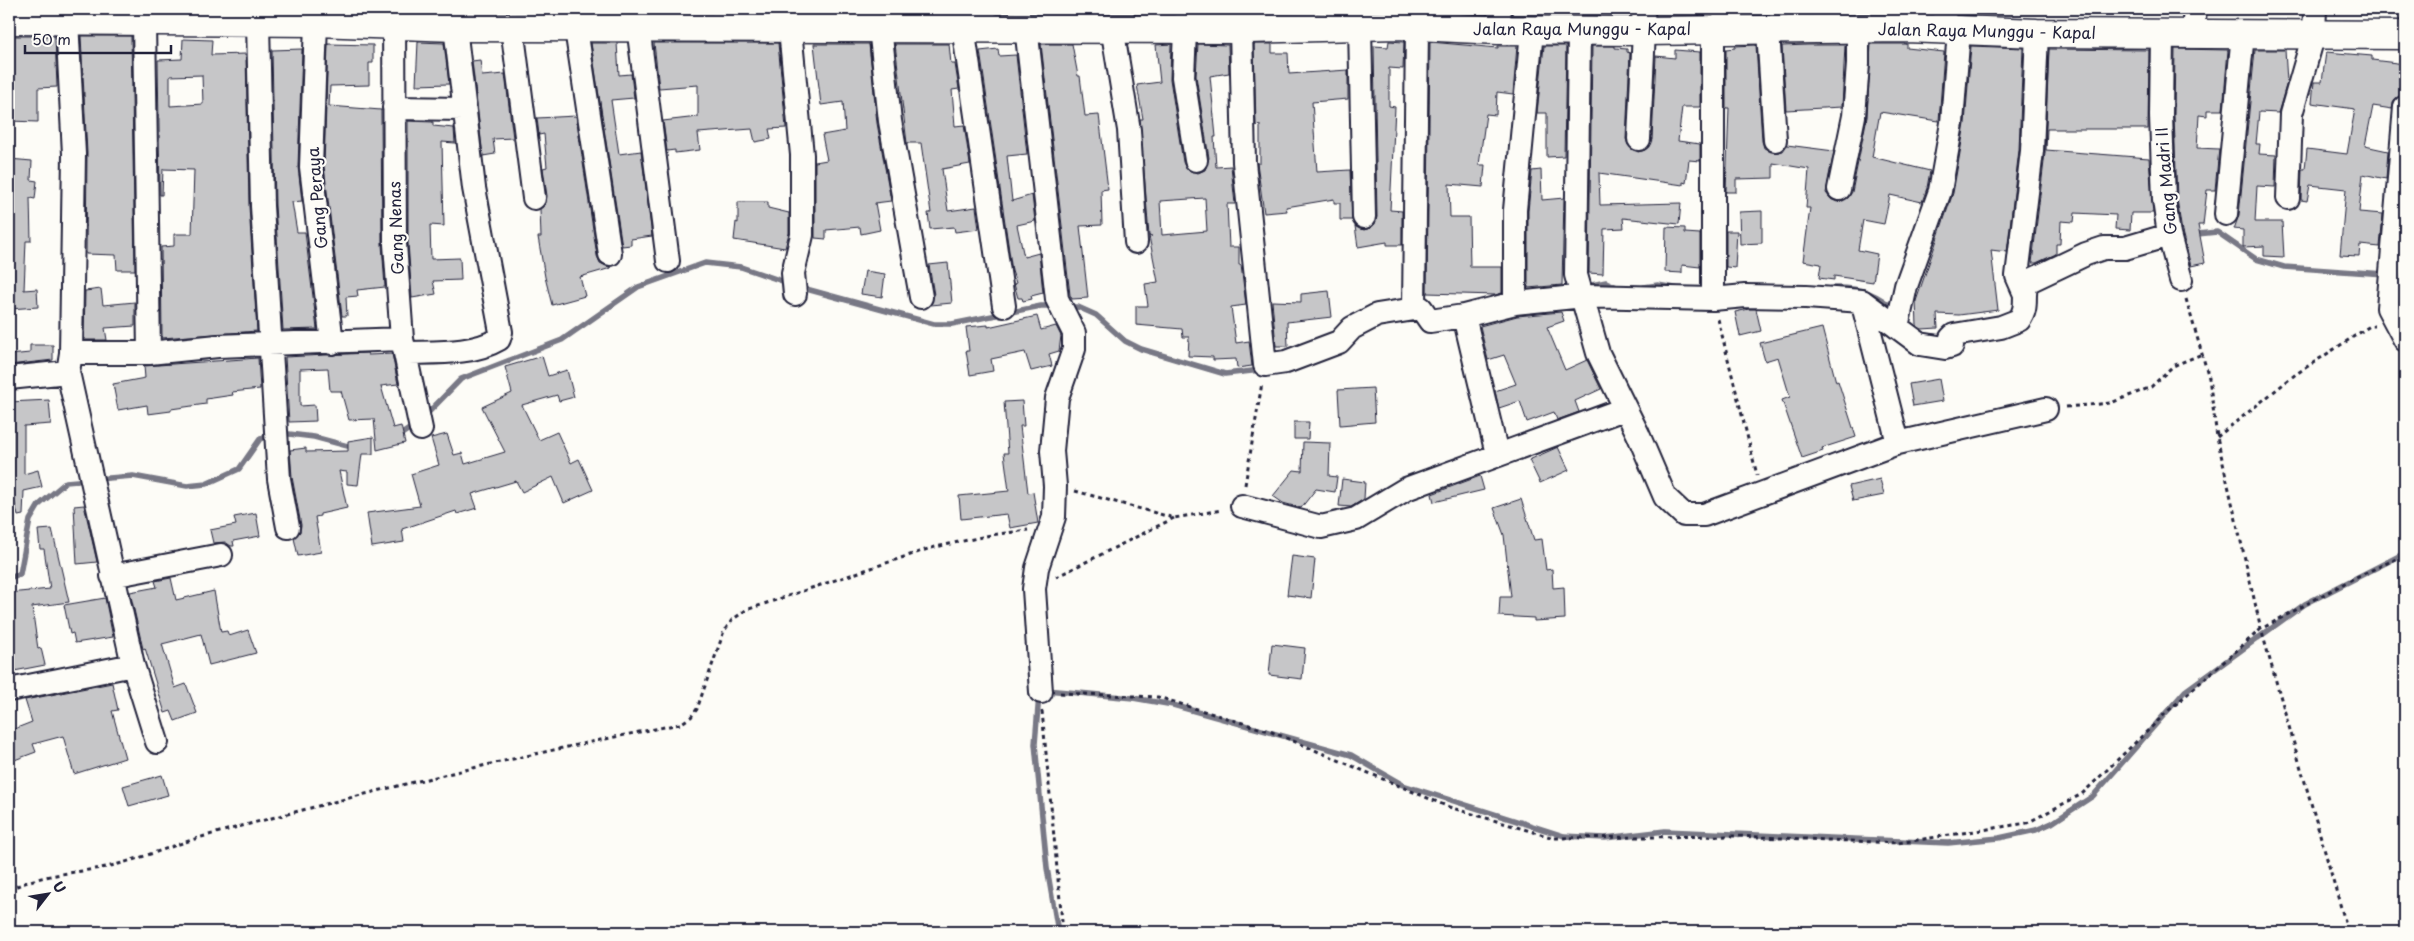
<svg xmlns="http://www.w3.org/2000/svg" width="2414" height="941" font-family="'Playpen Sans',sans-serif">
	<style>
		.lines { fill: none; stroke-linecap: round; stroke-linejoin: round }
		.stream { stroke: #787885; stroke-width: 5.5 }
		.building { fill: #c6c6c8; stroke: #22223b; fill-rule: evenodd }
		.minor-casing { stroke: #22223b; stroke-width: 26 }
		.tertiary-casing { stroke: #22223b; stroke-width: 31 }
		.path { stroke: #22223b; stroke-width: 3; stroke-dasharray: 4 4; stroke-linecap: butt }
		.minor { stroke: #fdfcf7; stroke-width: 22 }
		.tertiary { stroke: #fdfcf7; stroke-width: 28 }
		.labels { text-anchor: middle; stroke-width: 4.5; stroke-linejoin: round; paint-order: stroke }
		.street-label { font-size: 16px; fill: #22223b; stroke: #fdfcf7 }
	</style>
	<rect width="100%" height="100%" fill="#fdfcf7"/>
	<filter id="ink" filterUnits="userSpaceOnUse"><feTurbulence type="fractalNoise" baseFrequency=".02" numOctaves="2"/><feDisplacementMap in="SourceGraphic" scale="10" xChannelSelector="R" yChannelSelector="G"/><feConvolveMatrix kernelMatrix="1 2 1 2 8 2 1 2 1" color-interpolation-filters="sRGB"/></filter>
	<g filter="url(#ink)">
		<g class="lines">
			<path class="stream" d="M 2178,236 L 2217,232 L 2256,259 L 2284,267 L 2385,274
				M 1587,286 L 1606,282 L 1619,288
				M 799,287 L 934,324 L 952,324 L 1041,306 L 1052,306
				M 1644,287 L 1658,285 L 1675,288
				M 1832,288 C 1855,287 1877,292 1893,309
				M 1069,307 L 1078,307 L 1096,315 L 1125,341 L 1141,349 L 1225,374 L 1261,370
				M 424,417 L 461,379 L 562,340 L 638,287 L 705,263 L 741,267 L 788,283
				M 281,433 L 314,437 L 355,448
				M 396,438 L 415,425
				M 97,479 L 133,476 L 187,486 L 206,484 L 239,469 L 260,439 L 272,435
				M 9,578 L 20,574 L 30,520 L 39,505 L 66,482 L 88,480
				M 1046,690 L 1133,698 L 1173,705 L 1351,755 L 1403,785 L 1564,836 L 1605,838 L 1665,831 L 1948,843 L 1999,838 L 2036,830 L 2052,823 L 2093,796 L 2185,691 L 2305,604 L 2405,553
				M 1039,695 L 1035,744 L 1047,868 L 1058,932"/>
		</g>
		<path class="building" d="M 809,9 L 911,9 L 911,13 L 810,12 Z
			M 1566,9 L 1617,9 L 1616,15 L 1566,15 Z
			M 1966,9 L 1979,9 L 1980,15 L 1966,15 Z
			M 9,36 L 55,36 L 57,87 L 38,88 L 38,122 L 9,121 Z
			M 81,36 L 131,36 L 135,270 L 117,270 L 116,255 L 86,254 L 87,153 Z
			M 183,39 L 212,40 L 211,55 L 246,54 L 249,206 L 257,331 L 162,338 L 161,247 L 174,246 L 174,234 L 192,234 L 194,170 L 163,169 L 162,195 L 160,195 L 158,60 L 182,59 ZM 202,75 L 203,104 L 170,106 L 170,76 Z
			M 1389,41 L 1404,42 L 1403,69 L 1389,68 L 1389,106 L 1395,107 L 1390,210 L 1402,211 L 1402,245 L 1387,245 L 1387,242 L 1358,247 L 1355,226 L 1364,230 L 1370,228 L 1375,224 L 1377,217 L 1374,46 L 1388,47 Z
			M 418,42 L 444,43 L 449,84 L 416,85 Z
			M 1430,42 L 1498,48 L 1498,46 L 1517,46 L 1513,94 L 1497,92 L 1496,115 L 1486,114 L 1479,165 L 1485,165 L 1483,187 L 1449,184 L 1450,217 L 1469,217 L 1470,267 L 1502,267 L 1502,293 L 1495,295 L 1427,293 Z
			M 591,43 L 617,43 L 619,75 L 631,74 L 634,98 L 611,100 L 619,154 L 641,151 L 652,236 L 631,239 L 631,245 L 622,246 Z
			M 654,43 L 778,43 L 786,128 L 769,129 L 771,139 L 755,142 L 752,129 L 698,133 L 700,150 L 675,153 L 675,150 L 667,151 L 663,121 L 698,117 L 698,85 L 659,88 Z
			M 328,44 L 373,45 L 373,63 L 369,63 L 369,85 L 330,86 L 329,106 L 381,110 L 382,244 L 385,287 L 357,290 L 358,296 L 346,297 L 347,316 L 342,316 L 324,166 Z
			M 814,44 L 869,44 L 877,123 L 891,201 L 875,203 L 880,230 L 861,234 L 860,227 L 826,230 L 826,239 L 815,238 L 815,162 L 827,160 L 822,135 L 845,131 L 843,102 L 821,105 Z
			M 895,44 L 949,44 L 951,64 L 955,64 L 959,89 L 952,90 L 955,126 L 964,125 L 970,164 L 942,169 L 948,211 L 976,207 L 979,229 L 955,232 L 954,227 L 930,229 L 928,213 L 931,213 L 921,143 L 907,143 Z
			M 1041,44 L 1072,44 L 1078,76 L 1080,76 L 1085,116 L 1099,115 L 1108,189 L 1101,190 L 1102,225 L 1080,226 L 1088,298 L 1072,299 L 1070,295 Z
			M 1171,44 L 1170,79 L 1183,162 L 1186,169 L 1198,173 L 1205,170 L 1209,158 L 1196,76 L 1198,44 L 1228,45 L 1229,73 L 1210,76 L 1216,137 L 1214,137 L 1216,167 L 1231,166 L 1235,204 L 1227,204 L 1229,247 L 1239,247 L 1239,265 L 1241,265 L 1246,305 L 1231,307 L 1236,343 L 1249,341 L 1252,366 L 1237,368 L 1236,359 L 1213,360 L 1213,357 L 1188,356 L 1189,337 L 1183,337 L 1182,329 L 1136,325 L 1136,306 L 1148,306 L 1145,284 L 1158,282 L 1149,236 L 1152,236 L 1149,236 L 1140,119 L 1143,119 L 1137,85 L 1160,82 L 1156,45 ZM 1205,198 L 1207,231 L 1162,235 L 1160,201 Z
			M 1254,44 L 1272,44 L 1272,53 L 1288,53 L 1289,74 L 1348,70 L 1348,99 L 1312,102 L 1317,172 L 1350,170 L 1352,220 L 1340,220 L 1340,203 L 1334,203 L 1334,199 L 1286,207 L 1287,211 L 1264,213 L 1257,163 L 1260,163 L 1260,125 L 1256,126 Z
			M 1871,44 L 1907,44 L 1907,48 L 1944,52 L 1939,121 L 1880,112 L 1872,157 L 1930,171 L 1927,188 L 1922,202 L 1890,195 L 1884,224 L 1863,220 L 1858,250 L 1877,254 L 1873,282 L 1834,276 L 1834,280 L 1819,278 L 1821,264 L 1803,261 L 1810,208 L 1806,208 L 1809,169 L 1773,163 L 1773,178 L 1736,179 L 1736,192 L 1726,192 L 1729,108 L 1726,108 L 1726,49 L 1735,48 L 1735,46 L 1756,45 L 1762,141 L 1764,148 L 1775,153 L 1783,151 L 1787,145 L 1834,151 L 1826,193 L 1831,199 L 1837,202 L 1848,198 L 1852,192 L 1867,117 Z
			M 1808,45 L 1845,45 L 1842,107 L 1786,110 L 1782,46 Z
			M 1544,46 L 1566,46 L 1564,156 L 1547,157 L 1547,113 L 1537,113 Z
			M 1592,46 L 1615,46 L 1615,48 L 1627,49 L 1627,52 L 1630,53 L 1626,139 L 1628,145 L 1638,152 L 1645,150 L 1652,140 L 1656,56 L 1675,58 L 1675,50 L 1700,52 L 1700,107 L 1682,107 L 1678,141 L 1700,144 L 1700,161 L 1689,160 L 1686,183 L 1683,182 L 1683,185 L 1599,173 L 1600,205 L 1681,203 L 1679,224 L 1623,218 L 1624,228 L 1604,229 L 1603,274 L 1589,273 Z
			M 1971,46 L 2023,48 L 2019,150 L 2007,252 L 1991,250 L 1998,310 L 1959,315 L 1937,314 L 1938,328 L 1922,329 L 1917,326 L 1916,301 L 1953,193 L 1965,124 Z
			M 302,49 L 298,167 L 302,201 L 292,202 L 297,232 L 305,232 L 317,329 L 283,330 L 275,205 L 272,50 Z
			M 998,49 L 999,56 L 1016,55 L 1027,154 L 1007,156 L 1012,201 L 1032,195 L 1035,221 L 1017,225 L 1024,257 L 1039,253 L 1043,293 L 1031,296 L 1032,299 L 1023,301 L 1022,298 L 1018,298 L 1014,284 L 1016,283 L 1012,271 L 980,51 Z
			M 2049,49 L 2149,50 L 2148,129 L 2047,129 L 2046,150 L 2149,158 L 2153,213 L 2131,213 L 2130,230 L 2115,229 L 2116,215 L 2075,213 L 2074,222 L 2061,221 L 2060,244 L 2056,244 L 2056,254 L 2036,263 L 2032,263 L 2045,153 Z
			M 2175,49 L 2228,50 L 2223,110 L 2207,110 L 2207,116 L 2199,115 L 2197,148 L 2219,149 L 2215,190 L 2207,190 L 2203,225 L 2198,225 L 2205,263 L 2191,266 L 2182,232 L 2177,199 L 2174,116 Z
			M 2255,50 L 2285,50 L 2287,82 L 2278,113 L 2259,112 L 2256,144 L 2260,144 L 2259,154 L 2276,155 L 2275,187 L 2257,186 L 2255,222 L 2282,222 L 2284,257 L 2264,256 L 2264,246 L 2243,247 L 2243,230 L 2234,229 L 2239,215 Z
			M 2326,52 L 2372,56 L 2372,60 L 2405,64 L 2401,95 L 2394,100 L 2392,109 L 2373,106 L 2365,146 L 2388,151 L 2386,179 L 2363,174 L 2359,212 L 2383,214 L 2380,247 L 2360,245 L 2359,256 L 2340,255 L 2346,189 L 2310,185 L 2307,201 L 2301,200 L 2302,169 L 2305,169 L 2307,149 L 2347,154 L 2355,109 L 2312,103 L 2314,82 L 2322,82 Z
			M 480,60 L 482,76 L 505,74 L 513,138 L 493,139 L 495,154 L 483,156 L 472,61 Z
			M 576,116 L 597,256 L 600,263 L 611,268 L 580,277 L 585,296 L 552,305 L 545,277 L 538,237 L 541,237 L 540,209 L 546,203 L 547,196 L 543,168 L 547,167 L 544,134 L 539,135 L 537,118 Z
			M 408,121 L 433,122 L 433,126 L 454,128 L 455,143 L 442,142 L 444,226 L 430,225 L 431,259 L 460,258 L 461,280 L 433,281 L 436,294 L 412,298 L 408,243 Z
			M 9,159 L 32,161 L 31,180 L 37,181 L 35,199 L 30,198 L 31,241 L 26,241 L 24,290 L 37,289 L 38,307 L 9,309 L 9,267 L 13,267 L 9,227 Z
			M 1541,170 L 1542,200 L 1564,198 L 1562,285 L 1528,288 L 1528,211 L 1532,171 Z
			M 738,202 L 768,202 L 768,208 L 789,213 L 789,233 L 785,248 L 734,240 L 736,222 L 738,223 Z
			M 1762,211 L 1762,243 L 1740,244 L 1739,212 Z
			M 1666,227 L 1685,228 L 1685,233 L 1700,234 L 1700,267 L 1682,265 L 1682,273 L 1665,272 Z
			M 1726,231 L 1737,231 L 1735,268 L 1726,267 Z
			M 948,263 L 952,303 L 931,305 L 934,295 L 929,265 Z
			M 865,271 L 885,274 L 882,297 L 861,294 Z
			M 101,289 L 103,305 L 135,302 L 135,326 L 105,328 L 107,340 L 84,340 L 85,291 Z
			M 1329,291 L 1332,317 L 1287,322 L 1288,346 L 1276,346 L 1272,301 L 1301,302 L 1301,294 Z
			M 1749,309 L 1756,309 L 1761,331 L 1740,336 L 1735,312 Z
			M 1561,312 L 1564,321 L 1547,327 L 1565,370 L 1587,360 L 1601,389 L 1575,401 L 1579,412 L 1557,420 L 1554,412 L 1527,422 L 1520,401 L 1499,408 L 1495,391 L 1516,384 L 1504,355 L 1488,360 L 1480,326 L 1517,316 Z
			M 1037,316 L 1041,330 L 1056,326 L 1061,336 L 1059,351 L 1049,354 L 1052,366 L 1031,371 L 1025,352 L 991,359 L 993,371 L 970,375 L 966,351 L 969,351 L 966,327 L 988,325 L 988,327 Z
			M 1822,328 L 1836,382 L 1838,381 L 1856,437 L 1822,448 L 1823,451 L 1802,458 L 1782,400 L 1790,397 L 1778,357 L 1765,361 L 1760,343 Z
			M 30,345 L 53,345 L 53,360 L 9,365 L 9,355 L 30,353 Z
			M 368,353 L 368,355 L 392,354 L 398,384 L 381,386 L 393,428 L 401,426 L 405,443 L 377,450 L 374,419 L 349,420 L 341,391 L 330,391 L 328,368 L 300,369 L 300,406 L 315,405 L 316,421 L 289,422 L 285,357 Z
			M 542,356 L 548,376 L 567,370 L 574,397 L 559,401 L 557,395 L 522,405 L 539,440 L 557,432 L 571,463 L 579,459 L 593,490 L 564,503 L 553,477 L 522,492 L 516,481 L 472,494 L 477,508 L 457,514 L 456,511 L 402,529 L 404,542 L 372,547 L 367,513 L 420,506 L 411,474 L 439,465 L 431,438 L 447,434 L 454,455 L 462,453 L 465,464 L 505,452 L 482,407 L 512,393 L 505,367 Z
			M 258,358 L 260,389 L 232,392 L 233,395 L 206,399 L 206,404 L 171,409 L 171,411 L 148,414 L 147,405 L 118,410 L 113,384 L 145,378 L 144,366 Z
			M 1939,379 L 1943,401 L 1913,406 L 1909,384 Z
			M 1373,388 L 1375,422 L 1340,425 L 1338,390 Z
			M 49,400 L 51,424 L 24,426 L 24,474 L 38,470 L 42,487 L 24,491 L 23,515 L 18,516 L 9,479 L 9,402 Z
			M 1022,401 L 1024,426 L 1020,426 L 1028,493 L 1033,492 L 1038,523 L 1010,528 L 1007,514 L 961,519 L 959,496 L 1009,491 L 1004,453 L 1008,453 L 1004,402 Z
			M 1294,422 L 1309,422 L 1308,439 L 1294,439 Z
			M 373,437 L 373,454 L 362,454 L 358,485 L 347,484 L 347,472 L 339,471 L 347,508 L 320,514 L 320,516 L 315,517 L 321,552 L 298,556 L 294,538 L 300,532 L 301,525 L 292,477 L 290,450 L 306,448 L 306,452 L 348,451 L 348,441 Z
			M 1303,442 L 1330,443 L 1329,476 L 1337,477 L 1335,492 L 1316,489 L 1301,508 L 1283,503 L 1273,496 L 1294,470 L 1302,471 Z
			M 1558,447 L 1569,470 L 1540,483 L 1529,460 Z
			M 1480,476 L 1484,490 L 1434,502 L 1432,494 Z
			M 1342,479 L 1365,482 L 1364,499 L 1351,507 L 1339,506 Z
			M 1880,479 L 1884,495 L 1853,501 L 1849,486 Z
			M 1521,499 L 1534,540 L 1542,539 L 1546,570 L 1552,569 L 1553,588 L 1564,587 L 1565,619 L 1534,621 L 1534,618 L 1499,616 L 1500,597 L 1511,597 L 1504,535 L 1494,508 Z
			M 84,505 L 97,562 L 77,564 L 74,506 Z
			M 256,513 L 260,536 L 233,541 L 234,546 L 231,546 L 225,542 L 213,543 L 210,530 L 236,525 L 234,517 Z
			M 52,529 L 69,602 L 32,607 L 38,649 L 41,648 L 45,665 L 9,672 L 9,593 L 50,589 L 44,549 L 40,549 L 38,530 Z
			M 1292,556 L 1315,559 L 1311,598 L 1287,595 Z
			M 171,578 L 176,600 L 214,591 L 221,632 L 227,631 L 229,636 L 248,630 L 256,653 L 209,665 L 201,634 L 162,644 L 175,688 L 186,684 L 197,713 L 175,721 L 171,711 L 165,713 L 145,648 L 143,649 L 130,592 L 157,587 L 155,581 Z
			M 105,598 L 113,637 L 75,643 L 73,633 L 70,634 L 64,605 Z
			M 1272,644 L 1305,648 L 1302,679 L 1269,675 Z
			M 112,683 L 118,710 L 112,711 L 125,758 L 74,774 L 63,736 L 33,744 L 36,752 L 9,762 L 9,731 L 32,722 L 25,700 Z
			M 162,775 L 168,795 L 129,806 L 123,786 Z"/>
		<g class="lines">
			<g class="minor-casing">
				<path id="minor" d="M 394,9 L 395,244 L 402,339 L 421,429
					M 573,9 L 610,254
					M 723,9 L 725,27
					M 788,9 L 802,155 L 802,235 L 793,273 L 795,294
					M 984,9 L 985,27
					M 1186,9 L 1183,77 L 1196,160
					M 1724,9 L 1725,30
					M 1798,9 L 1799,30
					M 1944,9 L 1945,29
					M 67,20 L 74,154 L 71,353 L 68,372 L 133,665 L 157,742
					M 144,21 L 149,353
					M 258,22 L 262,206 L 279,479 L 288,527
					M 316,22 L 311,167 L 332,343
					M 621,26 L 622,9
					M 638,26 L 668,261
					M 1360,26 L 1364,217
					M 512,27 L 534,198
					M 880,27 L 890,121 L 921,297
					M 963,27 L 1004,306
					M 1026,27 L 1057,299 L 1074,333 L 1074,349 L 1057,398 L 1052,451 L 1055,486 L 1054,517 L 1037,568 L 1034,589 L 1041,692
					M 1112,27 L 1129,130 L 1136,242
					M 1241,29 L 1244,162 L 1265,365 L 1286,362 L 1339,342 L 1352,328 L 1377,315 L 1421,308 L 1430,321 L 1464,316 L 1515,303 L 1584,296 L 1713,299 L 1745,296 L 1806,297 L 1862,301 L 1920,344 L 1945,348 L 1952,346 L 1951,338 L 1954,335 L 2001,327 L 2019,320 C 2029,307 2022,296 2027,282 L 2086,254 L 2104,248 L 2125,248 L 2169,235
					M 1498,30 L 1500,9
					M 1768,30 L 1775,140
					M 1579,31 L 1576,275 L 1598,353 L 1638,434 L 1665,497 L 1684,515 L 1704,515 L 1898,443 L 2046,409
					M 2193,32 L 2195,9
					M 2162,33 L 2161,116 L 2164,200 L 2169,235 L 2181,280
					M 2405,107 L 2388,308 L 2405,340
					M 394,108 L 464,109
					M 1639,139 L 1644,31 L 1643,9
					M 1839,189 L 1854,116 L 1858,64 L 1858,30
					M 2288,198 L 2291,114 L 2314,34 L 2315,9
					M 2226,214 L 2243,33
					M 2024,292 L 2017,276 L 2032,151 L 2037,33
					M 1713,299 L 1713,30
					M 1862,301 L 1898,443
					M 1515,303 L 1515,210 L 1532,31
					M 1414,308 L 1417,26
					M 1464,316 L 1497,454
					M 1897,327 L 1906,286 L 1940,191 L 1952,123 L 1959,30
					M 71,353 L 149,353 L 218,346 L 402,339
					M 405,353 C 435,352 472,355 499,339 L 501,332 L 474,188 L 455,27
					M 9,378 L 68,372
					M 1242,506 L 1321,527 L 1356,519 L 1406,489 L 1624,409
					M 112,576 L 221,555
					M 9,690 L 133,665"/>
			</g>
			<g class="tertiary-casing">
				<path id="tertiary" d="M 9,20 L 316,22 L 455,27 L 1248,29 L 1397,25 L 1498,30 L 1644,31 L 1906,28 L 2037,33 L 2405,35"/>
			</g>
			<path class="path" d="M 2186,299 L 2209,378 L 2217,437 L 2261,629 L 2348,932
				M 1718,319 L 1757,475
				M 2066,407 L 2111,403 L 2151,387 L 2173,366 L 2202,354
				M 2217,437 L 2296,374 L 2370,326 L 2375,326
				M 1245,485 L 1262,383
				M 1075,491 L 1174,518 L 1222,510
				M 1056,577 L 1174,518
				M 1060,693 L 1158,697 L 1272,732 L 1449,807 L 1554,838 L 1735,836 L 1898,843 L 2027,823 L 2082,794 L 2167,712 L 2261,629 L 2354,578 L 2405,555
				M 1042,711 L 1063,932
				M 9,890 C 44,871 85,874 122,863 C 150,855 177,844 205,836 C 362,793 520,755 680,724 L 691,717 L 697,709 L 724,631 L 732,620 L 746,610 L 931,548 L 991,535 L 1028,530"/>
			<use href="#minor" class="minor"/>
			<use href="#tertiary" class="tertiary"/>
		</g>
	</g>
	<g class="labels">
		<g class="street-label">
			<text x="1582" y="35">Jalan Raya Munggu - Kapal</text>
			<text transform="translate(1987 31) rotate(1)" y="6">Jalan Raya Munggu - Kapal</text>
			<text transform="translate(2166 181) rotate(-95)" y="6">Gang Madri II</text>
			<text transform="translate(317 198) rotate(-95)" y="6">Gang Peraya</text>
			<text transform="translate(396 228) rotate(-92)" y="6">Gang Nenas</text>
		</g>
	</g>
	<rect width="2414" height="941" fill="none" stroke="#fdfcf7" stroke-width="30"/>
	<rect x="15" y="15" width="2384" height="911" fill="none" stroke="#22223b" stroke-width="2" filter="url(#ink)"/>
	<g transform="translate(48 894) rotate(59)" stroke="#fdfcf7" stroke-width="4" paint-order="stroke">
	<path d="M0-4L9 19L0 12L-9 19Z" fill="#22223b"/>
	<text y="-8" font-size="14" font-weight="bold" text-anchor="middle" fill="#22223b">U</text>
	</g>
	<path d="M25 45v8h146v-8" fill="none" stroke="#22223b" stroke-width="2.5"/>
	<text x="32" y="45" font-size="15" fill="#22223b" stroke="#fdfcf7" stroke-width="4" paint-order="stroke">50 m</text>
</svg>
